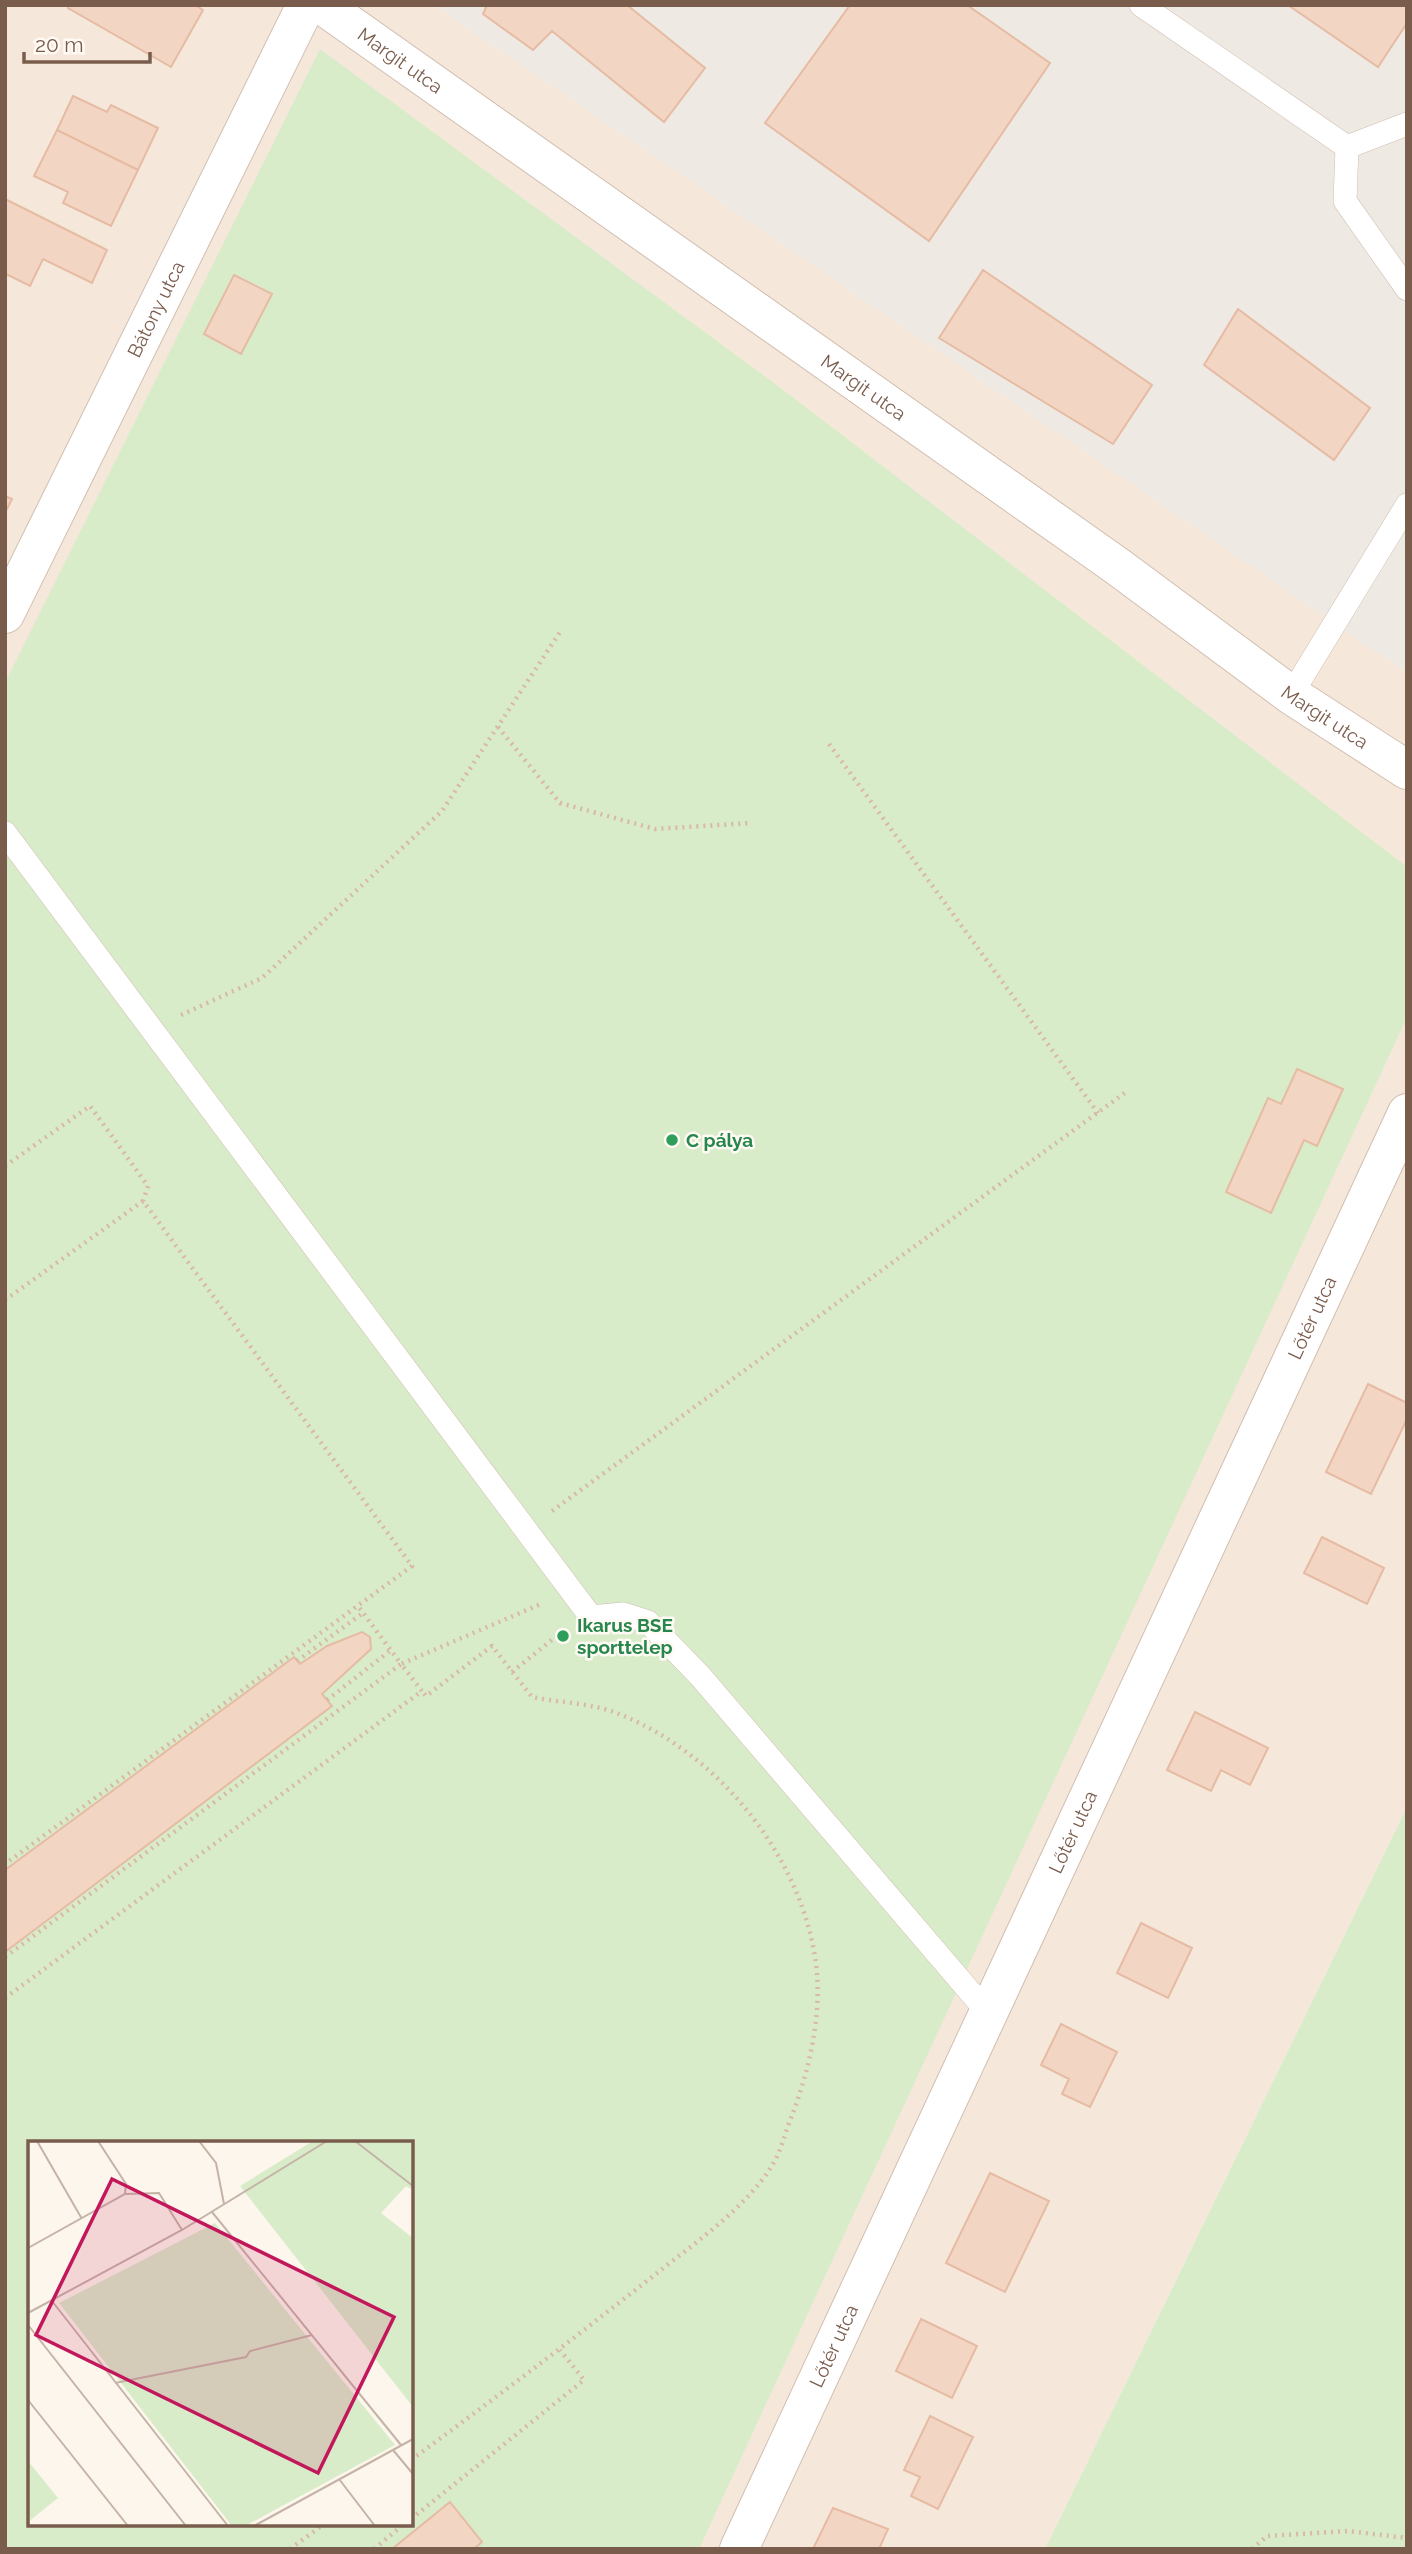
<svg xmlns="http://www.w3.org/2000/svg" width="1412" height="2554" font-family="Raleway,sans-serif">
	<style>
		.residential { fill: #f5e8da; fill-rule: evenodd }
		.industrial { fill: #efe9e4 }
		.green { fill: #d8ecc9; fill-rule: evenodd }
		.building { fill: #f3d5c3; stroke: #e6bba3; stroke-width: 2 }
		.lines { fill: none; stroke-linecap: round; stroke-linejoin: round }
		.service-casing { stroke: #d1beb0; stroke-width: 24 }
		.minor-casing { stroke: #d1beb0; stroke-width: 40 }
		.path { stroke: #d9b8a5; stroke-width: 4.5; stroke-dasharray: 2 5; stroke-linecap: butt }
		.service { stroke: #fff; stroke-width: 23 }
		.minor { stroke: #fff; stroke-width: 38 }
		.leisure-dot { fill: #2e9e5b; stroke: #fffaf3; stroke-width: 2.5 }
		.labels { text-anchor: middle; stroke-width: 5; stroke-linejoin: round; paint-order: stroke }
		.street-label { font-size: 19px; fill: #7a5c4d; stroke: #fffaf3 }
		.leisure-label { font-size: 19px; font-weight: bold; fill: #27864d; stroke: #fffaf3; text-anchor: start }
		.inset-road { fill: none; stroke: #c5b3a7; stroke-width: 2 }
		.view { fill: #c2185b; fill-opacity: 0.15; stroke: #c2185b; stroke-width: 3.5 }
		.inset-edge { fill: none; stroke: #7a5c4d; stroke-width: 3.5 }
	</style>
	<rect width="100%" height="100%" fill="#fdf6ec"/>
	<path class="residential" d="M 5,5 L 434,5 L 1407,673 L 1407,1807 L 1045,2549 L 5,2549 ZM 30,2143 L 411,2143 L 411,2524 L 30,2524 Z"/>
	<path class="industrial" d="M 434,5 L 1407,5 L 1407,673 Z"/>
	<path class="green" d="M 320,49 L 778,386 L 1407,867 L 1407,1017 L 699,2549 L 5,2549 L 5,683 ZM 30,2143 L 411,2143 L 411,2524 L 30,2524 Z
		M 1407,1807 L 1407,2549 L 1045,2549 Z"/>
	<path class="building" d="M 69,5 L 195,5 L 203,10 L 171,67 L 68,8 Z
		M 487,5 L 627,5 L 705,68 L 664,122 L 552,31 L 533,50 L 483,14 Z
		M 850,5 L 967,5 L 1050,63 L 929,241 L 765,123 Z
		M 1288,5 L 1407,5 L 1407,23 L 1378,67 Z
		M 73,96 L 107,112 L 111,105 L 158,128 L 138,170 L 57,130 Z
		M 57,130 L 138,170 L 111,226 L 63,203 L 68,192 L 34,176 Z
		M 5,199 L 107,250 L 92,283 L 43,259 L 30,286 L 6,274 L 5,277 Z
		M 983,270 L 1152,385 L 1113,444 L 939,338 Z
		M 234,275 L 272,294 L 241,354 L 204,334 Z
		M 1238,309 L 1370,408 L 1334,460 L 1204,365 Z
		M 5,496 L 12,499 L 5,513 Z
		M 1297,1069 L 1343,1089 L 1317,1146 L 1304,1140 L 1271,1213 L 1226,1192 L 1268,1098 L 1281,1104 Z
		M 1368,1384 L 1407,1403 L 1407,1419 L 1371,1494 L 1326,1472 Z
		M 1322,1537 L 1384,1568 L 1367,1604 L 1304,1573 Z
		M 362,1632 L 370,1637 L 371,1649 L 322,1694 L 332,1706 L 5,1952 L 5,1870 L 294,1657 L 300,1664 L 327,1646 Z
		M 1195,1712 L 1268,1748 L 1250,1785 L 1221,1770 L 1211,1791 L 1167,1770 Z
		M 1141,1923 L 1192,1948 L 1168,1998 L 1117,1973 Z
		M 1061,2024 L 1117,2052 L 1090,2107 L 1062,2094 L 1069,2079 L 1041,2065 Z
		M 990,2173 L 1049,2201 L 1005,2292 L 946,2263 Z
		M 921,2319 L 977,2346 L 952,2398 L 896,2371 Z
		M 930,2416 L 973,2437 L 938,2509 L 911,2496 L 920,2477 L 904,2470 Z
		M 450,2502 L 482,2542 L 474,2549 L 392,2549 Z
		M 833,2508 L 888,2529 L 879,2549 L 813,2549 Z"/>
	<g class="lines">
		<g class="service-casing">
			<path id="service" d="M 1141,5 L 1347,147 L 1345,201 L 1407,289
				M 1347,147 L 1407,124
				M 1291,695 L 1407,505
				M 5,833 L 591,1617 L 623,1614 L 648,1622 L 701,1677 L 989,2014"/>
		</g>
		<g class="minor-casing">
			<g id="minor">
				<path id="s1" d="M 322,5 L 1117,566 L 1291,695 L 1407,770"/>
				<path id="s2" d="M 5,614 L 306,5"/>
				<path id="s3" d="M 739,2549 L 1407,1113"/>
			</g>
		</g>
		<path class="path" d="M 498,727 L 560,803 L 655,829 L 751,823
			M 829,744 L 1098,1113
			M 181,1015 L 262,978 L 442,811 L 562,629
			M 5,1166 L 90,1106 L 148,1186 L 143,1201 L 412,1566 L 5,1864
			M 5,1300 L 143,1201
			M 552,1511 L 1126,1092
			M 297,1661 L 363,1613
			M 512,1672 L 563,1631
			M 327,1700 L 391,1650
			M 5,1957 L 401,1664 L 358,1606
			M 5,1998 L 422,1691 L 401,1664 L 541,1604
			M 411,2460 C 494,2399 576,2337 657,2273 C 695,2243 748,2206 773,2164 C 782,2149 786,2129 793,2113 C 812,2061 825,2001 813,1946 C 793,1846 713,1751 619,1714 C 593,1703 560,1703 532,1697 L 492,1646 L 426,1696 L 422,1691
			M 411,2519 L 584,2380 L 560,2350
			M 290,2549 L 324,2524
			M 374,2549 L 404,2524
			M 1252,2549 L 1267,2536 L 1348,2531 L 1407,2538"/>
		<use href="#service" class="service"/>
		<use href="#minor" class="minor"/>
	</g>
	<g class="leisure-dot">
		<circle cx="672" cy="1140" r="7"/>
		<circle cx="563" cy="1636" r="7"/>
	</g>
	<g class="labels">
		<g class="street-label">
			<text dy="7" stroke="none"><textPath href="#s1" startOffset="96">Margit utca</textPath></text>
			<text dy="7" stroke="none"><textPath href="#s2" startOffset="340">Bátony utca</textPath></text>
			<text dy="7" stroke="none"><textPath href="#s1" startOffset="663">Margit utca</textPath></text>
			<text dy="7" stroke="none"><textPath href="#s1" startOffset="1230">Margit utca</textPath></text>
			<text dy="7" stroke="none"><textPath href="#s3" startOffset="1358">Lőtér utca</textPath></text>
			<text dy="7" stroke="none"><textPath href="#s3" startOffset="791">Lőtér utca</textPath></text>
			<text dy="7" stroke="none"><textPath href="#s3" startOffset="224">Lőtér utca</textPath></text>
		</g>
		<g class="leisure-label">
			<text x="686" y="1147">C pálya</text>
			<text x="577" y="1632">Ikarus BSE<tspan x="577" dy="22">sporttelep</tspan></text>
		</g>
	</g>
	<g transform="translate(28 2141)">
		<rect width="385" height="385" fill="#fdf6ec"/>
		<path d="M 285,0 L 385,0 L 385,49 L 378,45 L 353,72 L 385,97 L 385,266 L 212,45 ZM 187,82 L 367,304 L 217,385 L 204,385 L 31,162 ZM 0,320 L 30,357 L 0,381 Z" fill="#d8ecc9"/>
		<path class="inset-road" d="M 9,0 L 54,78M 70,0 L 98,43 L 97,53M 171,0 L 188,22 L 196,63M 327,0 L 385,45M 184,71 L 373,304M 0,107 L 97,53 L 131,52 L 154,89M 24,160 L 200,385M 0,172 L 154,89 L 299,0M 0,184 L 158,385M 87,242 L 218,216 L 222,210 L 284,194M 0,259 L 100,385M 365,309 L 385,333M 311,338 L 347,385M 226,385 L 385,298"/>
		<path class="view" d="M 84,38 L 366,176 L 290,332 L 8,194 Z"/>
		<rect width="385" height="385" class="inset-edge"/>
	</g>
	<rect width="1412" height="2554" fill="none" stroke="#7a5c4d" stroke-width="14"/>
	<path d="M24 52v10h126v-10" fill="none" stroke="#7a5c4d" stroke-width="3.5"/>
	<text x="35" y="52" font-size="21" fill="#7a5c4d" stroke="#fffaf3" stroke-width="5" paint-order="stroke">20 m</text>
</svg>
